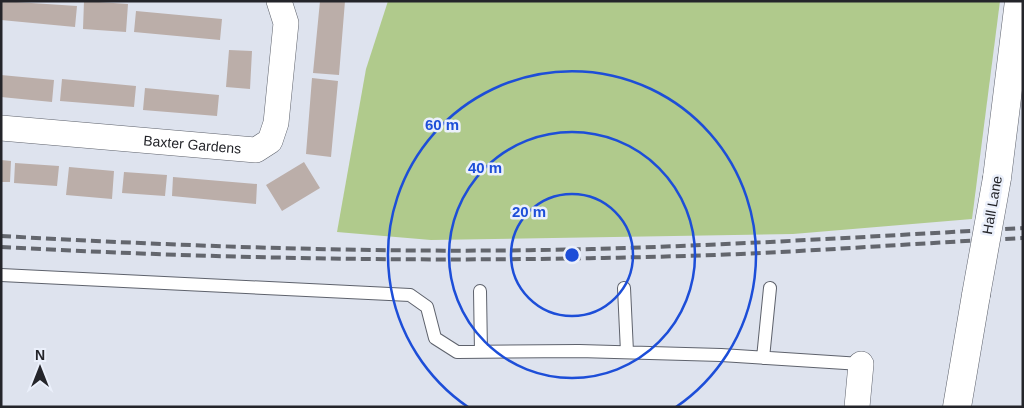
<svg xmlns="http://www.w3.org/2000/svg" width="1024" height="408" font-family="Helvetica,sans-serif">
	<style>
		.green { fill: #b0ca8c }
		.building { fill: #bbaea9 }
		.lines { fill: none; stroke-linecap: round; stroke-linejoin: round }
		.service-casing { stroke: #5e626c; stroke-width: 14 }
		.minor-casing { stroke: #5e626c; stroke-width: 26 }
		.tertiary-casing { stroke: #5e626c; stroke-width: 29 }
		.service { stroke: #fff; stroke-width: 12 }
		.minor { stroke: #fff; stroke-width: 25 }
		.tertiary { stroke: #fff; stroke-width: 28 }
		.rail { stroke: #63666d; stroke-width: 4; stroke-dasharray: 10 5; stroke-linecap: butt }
		.tertiary-bridge-casing { stroke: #5e626c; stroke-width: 29; stroke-linecap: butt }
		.tertiary-bridge { stroke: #fff; stroke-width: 28 }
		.ring { fill: none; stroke: #1d4ed8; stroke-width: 2.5 }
		.labels { text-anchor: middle; stroke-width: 5; stroke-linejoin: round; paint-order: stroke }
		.street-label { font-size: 14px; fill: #24252a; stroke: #ebf0fb }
		.centre { fill: #1d4ed8; stroke: #ebf0fb; stroke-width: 2.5 }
		.ring-label { font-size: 15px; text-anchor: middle; font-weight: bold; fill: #1d4ed8; stroke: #ebf0fb; stroke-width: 5; stroke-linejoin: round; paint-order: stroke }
	</style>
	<rect width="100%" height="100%" fill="#dee3ee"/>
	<path class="green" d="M 388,1 L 1000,1 L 972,219 L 793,234 L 431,240 L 337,232 L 366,69 Z"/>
	<path class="building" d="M 1,1 L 77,6 L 75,27 L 1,20 Z
		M 84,1 L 128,4 L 126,32 L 83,29 Z
		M 320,1 L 345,1 L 339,75 L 313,73 Z
		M 136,11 L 222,19 L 220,40 L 134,32 Z
		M 229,50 L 252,51 L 250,89 L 226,87 Z
		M 1,75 L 54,80 L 52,102 L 1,97 Z
		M 312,78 L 338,81 L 331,157 L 306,154 Z
		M 62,79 L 136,86 L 134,107 L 60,101 Z
		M 145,88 L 219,95 L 217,116 L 143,110 Z
		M 1,160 L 11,161 L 10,182 L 1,182 Z
		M 304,162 L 320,188 L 282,211 L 266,185 Z
		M 15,163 L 59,166 L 57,186 L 14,183 Z
		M 69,167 L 114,171 L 112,199 L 66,195 Z
		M 124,172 L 167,175 L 165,196 L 122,193 Z
		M 173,177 L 257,184 L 256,204 L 172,196 Z"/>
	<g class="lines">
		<g class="service-casing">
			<path id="service" d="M 1,275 L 410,295 L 427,307 L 435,338 L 457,352 L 579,351 L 721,355 L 861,364
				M 624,288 L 627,352
				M 480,291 L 481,352
				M 763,358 L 770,288"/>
		</g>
		<g class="minor-casing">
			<g id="minor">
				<path id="s1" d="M 1,128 L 256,150 L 270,141 L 276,123 L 286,23 L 279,1"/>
				<path d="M 857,407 L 861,364"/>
			</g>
		</g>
		<g class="tertiary-casing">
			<path id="tertiary" d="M 997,178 L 1019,1
				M 957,407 L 976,295"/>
		</g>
		<use href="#service" class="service"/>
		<use href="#minor" class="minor"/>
		<use href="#tertiary" class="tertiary"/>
		<path class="rail" d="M 1,236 C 198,247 395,254 592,249 C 736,245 879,236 1023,228
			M 1,247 C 239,260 477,263 715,255 C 818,251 920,243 1023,238"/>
		<g class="tertiary-bridge-casing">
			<path id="tertiary-bridge" d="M 976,295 L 997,178"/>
		</g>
		<use href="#tertiary-bridge" class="tertiary-bridge"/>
	</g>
	<g class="ring">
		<circle cx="572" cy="255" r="61"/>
		<circle cx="572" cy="255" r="123"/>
		<path d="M468 407A184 184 0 1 1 676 407"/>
	</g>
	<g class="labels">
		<g class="street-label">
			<text dy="5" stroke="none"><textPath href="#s1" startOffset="192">Baxter Gardens</textPath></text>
			<text transform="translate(992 205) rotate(-80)" y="5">Hall Lane</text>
		</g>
	</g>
	<circle cx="572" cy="255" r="8" class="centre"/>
	<g class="ring-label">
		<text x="442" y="130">60 m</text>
		<text x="485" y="173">40 m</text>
		<text x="529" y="217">20 m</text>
	</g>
	<rect width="1024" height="408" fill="none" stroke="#24252a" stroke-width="5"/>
	<g transform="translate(40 368)" stroke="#ebf0fb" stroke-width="4" paint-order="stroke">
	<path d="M0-4L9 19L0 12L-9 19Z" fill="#24252a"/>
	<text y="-8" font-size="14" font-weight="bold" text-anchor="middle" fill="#24252a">N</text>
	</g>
</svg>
